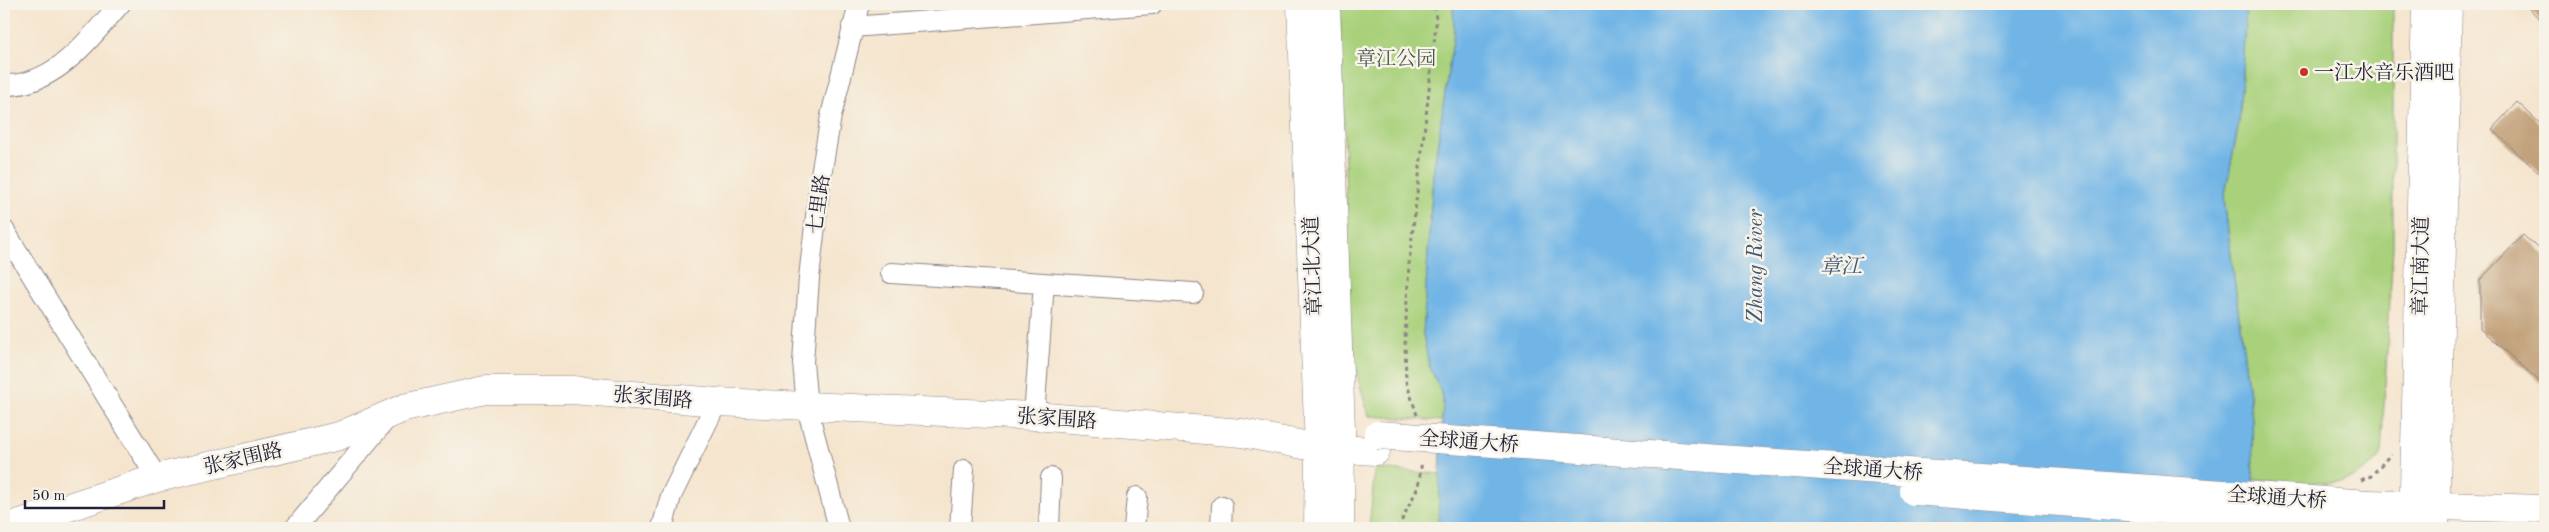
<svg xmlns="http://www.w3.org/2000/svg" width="2549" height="532" font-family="'Old Standard TT','Noto Serif SC',serif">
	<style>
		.green { fill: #a9d17b; stroke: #667a5b }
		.water { fill: #71b5e6; stroke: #4a6c90 }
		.building { fill: #c2a27b }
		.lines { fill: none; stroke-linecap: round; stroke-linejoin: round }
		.street-casing { stroke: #8c8484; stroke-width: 22 }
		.secondary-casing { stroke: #8c8484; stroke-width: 29 }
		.primary-casing { stroke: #8c8484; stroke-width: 29 }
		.path { stroke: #8c8484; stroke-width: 3; stroke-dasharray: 4 4; stroke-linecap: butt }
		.street { stroke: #fff; stroke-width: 20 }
		.secondary { stroke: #fff; stroke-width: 28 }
		.primary { stroke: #fff; stroke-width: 28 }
		.secondary-bridge-casing { stroke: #8c8484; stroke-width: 29; stroke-linecap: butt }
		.secondary-bridge { stroke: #fff; stroke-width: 28 }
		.poi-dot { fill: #c8321e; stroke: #f7f3e8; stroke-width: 2 }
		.labels { text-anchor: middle; stroke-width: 5; stroke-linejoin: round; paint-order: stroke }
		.park-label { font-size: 20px; fill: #4a574e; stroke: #f7f3e8 }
		.poi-label { font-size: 20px; fill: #22223b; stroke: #f7f3e8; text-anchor: start }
		.street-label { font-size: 20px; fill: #22223b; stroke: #f7f3e8 }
		.water-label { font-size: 21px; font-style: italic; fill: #3e5577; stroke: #f7f3e8 }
	</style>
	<rect width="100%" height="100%" fill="#f7f3e8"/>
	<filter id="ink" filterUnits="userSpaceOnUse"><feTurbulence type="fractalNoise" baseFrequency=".02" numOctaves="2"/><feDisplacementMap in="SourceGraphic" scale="10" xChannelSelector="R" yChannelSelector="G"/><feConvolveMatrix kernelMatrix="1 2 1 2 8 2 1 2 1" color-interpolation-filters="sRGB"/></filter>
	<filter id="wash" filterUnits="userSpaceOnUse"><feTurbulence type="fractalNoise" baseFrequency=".0096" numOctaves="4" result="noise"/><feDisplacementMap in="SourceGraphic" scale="20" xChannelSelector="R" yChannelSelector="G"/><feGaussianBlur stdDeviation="1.12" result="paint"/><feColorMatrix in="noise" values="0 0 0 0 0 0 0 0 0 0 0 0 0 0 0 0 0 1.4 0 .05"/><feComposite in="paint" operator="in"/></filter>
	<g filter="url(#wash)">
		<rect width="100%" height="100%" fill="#f5e5ce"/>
		<path class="green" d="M 1340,4 L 1453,4 L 1454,32 L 1433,175 L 1423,334 L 1429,365 L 1443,397 L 1442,421 L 1369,416 L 1358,379 L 1350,325 Z
			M 2246,4 L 2393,4 L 2393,247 L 2381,456 C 2372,465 2362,474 2350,479 C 2331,487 2275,480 2253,479 L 2252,419 L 2224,199 L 2239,122 Z
			M 1375,469 L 1442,474 L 1438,528 L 1369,528 Z"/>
		<path class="water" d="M 1453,4 L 2246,4 L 2239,122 L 2224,199 L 2252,419 L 2253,479 L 2258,528 L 1438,528 L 1443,397 L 1429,365 L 1423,334 L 1433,175 L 1454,32 Z"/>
		<g id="blocks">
			<path class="building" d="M 2524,4 L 2545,4 L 2545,24 Z
				M 2517,102 L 2545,128 L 2545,179 L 2492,129 Z
				M 2523,235 L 2545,255 L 2545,386 L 2480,329 L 2480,280 Z"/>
		</g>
	</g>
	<g filter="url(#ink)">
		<use href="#blocks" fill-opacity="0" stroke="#8c8484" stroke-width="1"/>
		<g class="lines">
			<g class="street-casing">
				<path id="street" d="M 852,27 L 1152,4
					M 4,85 C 55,87 90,38 120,4
					M 4,230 L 157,478
					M 891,273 L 1193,293
					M 1034,416 L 1044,283
					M 295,528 L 388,417
					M 662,528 L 671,496 L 717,402
					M 839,528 L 807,407 L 803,362 L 809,278 L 820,181 L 831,116 L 859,4
					M 960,528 L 964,470
					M 1049,528 L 1051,478
					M 1134,528 L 1137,497
					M 1221,528 L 1222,506"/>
			</g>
			<g class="secondary-casing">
				<path id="secondary" d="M 1301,4 L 1319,448 L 1318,528
					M 1326,4 L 1341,431 L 1340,528
					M 5,528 L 157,478 L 339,436 L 404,408 L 485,390 L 572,390 L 717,402 L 1034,416 L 1242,433 L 1319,448 L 1376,451
					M 2413,528 L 2426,4
					M 2435,528 L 2448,4"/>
			</g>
			<g class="primary-casing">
				<path id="primary" d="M 2368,504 L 2545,509
					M 2365,525 L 2406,528"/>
			</g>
			<path class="path" d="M 1417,415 L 1406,381 L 1405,339 L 1409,263 L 1428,98 L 1436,25 L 1435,4
				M 2361,480 L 2371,476 L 2391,454
				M 1398,528 L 1418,487 L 1422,461"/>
			<use href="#street" class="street"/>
			<use href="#secondary" class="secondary"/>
			<use href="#primary" class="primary"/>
			<g class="secondary-bridge-casing">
				<path id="secondary-bridge" d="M 1378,435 L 2368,504
					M 1914,491 L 2365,525"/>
			</g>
			<use href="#secondary-bridge" class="secondary-bridge"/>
		</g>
	</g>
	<circle class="poi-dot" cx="2304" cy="72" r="5"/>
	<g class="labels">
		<g class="park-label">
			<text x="1396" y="65">章江公园</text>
		</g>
		<g class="poi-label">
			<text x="2314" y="79">一江水音乐酒吧</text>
		</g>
		<g class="street-label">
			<text transform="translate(818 204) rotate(-82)" y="7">七里路</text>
			<text transform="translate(1312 266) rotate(-92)" y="7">章江北大道</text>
			<text transform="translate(2420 266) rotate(-89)" y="7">章江南大道</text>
			<text transform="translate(653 397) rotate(5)" y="7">张家围路</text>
			<text transform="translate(1057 418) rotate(4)" y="7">张家围路</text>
			<text transform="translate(1469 441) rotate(4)" y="7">全球通大桥</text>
			<text transform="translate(243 458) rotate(-13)" y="7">张家围路</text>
			<text transform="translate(1873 469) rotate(4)" y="7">全球通大桥</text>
			<text transform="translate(2277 497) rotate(4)" y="7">全球通大桥</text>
		</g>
		<g class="water-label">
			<text transform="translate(1755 266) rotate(-90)" y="7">Zhang River</text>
			<text x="1841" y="273">章江</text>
		</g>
	</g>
	<rect width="2549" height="532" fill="none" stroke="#f7f3e8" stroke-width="20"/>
	<path d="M25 500v8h139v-8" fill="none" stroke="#22223b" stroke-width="2.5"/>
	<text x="32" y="500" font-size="15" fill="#22223b" stroke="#f7f3e8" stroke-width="4" paint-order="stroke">50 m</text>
</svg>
